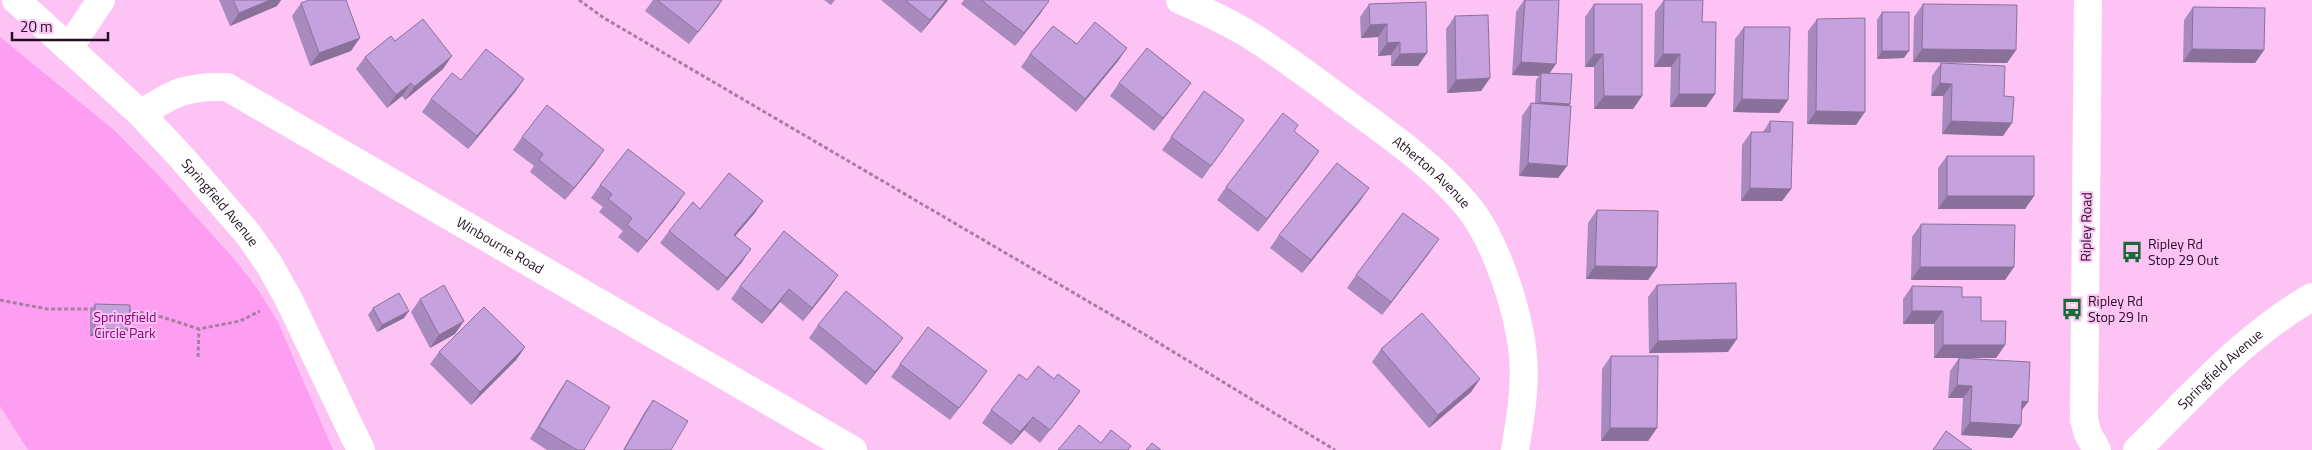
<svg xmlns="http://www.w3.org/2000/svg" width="2312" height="450" font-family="'Titillium Web',sans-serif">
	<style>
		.green { fill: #fe9ef2 }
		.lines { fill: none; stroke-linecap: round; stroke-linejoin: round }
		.path { stroke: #a87da2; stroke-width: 3; stroke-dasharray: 4 2.5; stroke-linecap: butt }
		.minor { stroke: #fff; stroke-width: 28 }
		.wall { fill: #a98abe }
		.shaded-wall { fill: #8a719b }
		.building { fill: #c5a1dd; stroke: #8a719b }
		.labels { text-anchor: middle; stroke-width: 4; stroke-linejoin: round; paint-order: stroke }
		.street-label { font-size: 14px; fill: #241022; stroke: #fdc3f5 }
		.poi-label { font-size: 14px; fill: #241022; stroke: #fdc3f5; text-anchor: start }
		.park-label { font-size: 14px; fill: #85027e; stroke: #fdc3f5 }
	</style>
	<rect width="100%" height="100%" fill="#fdc3f5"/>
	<path class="green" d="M 0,37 L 114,130 L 162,179 L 235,260 L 257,288 L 278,322 L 333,450 L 28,450 L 0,406 Z"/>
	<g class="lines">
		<path class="path" d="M 579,0 L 604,18 L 1144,334 L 1335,450
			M 0,300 L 47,309 L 95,309
			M 127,310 L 162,317 L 199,329 L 240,321 L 260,311
			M 198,357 L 199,329"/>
		<g class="minor">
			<path id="s1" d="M 16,0 L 141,114 L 183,159 L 248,234 L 269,264 L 288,298 L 361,450"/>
			<path id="s2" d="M 1180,0 C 1203,10 1226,21 1248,34 C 1281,54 1312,78 1343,101 C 1385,132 1431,163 1465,203 C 1495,237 1519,311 1523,356 C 1526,387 1520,420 1515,450"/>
			<path d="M 2088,0 L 2084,420 L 2088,434 L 2097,450"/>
			<path d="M 69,48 L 101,0"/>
			<path id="s3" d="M 141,114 C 174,92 186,86 227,87 L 853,450"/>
			<path id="s4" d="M 2137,450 C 2192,396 2245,335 2312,297"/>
		</g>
	</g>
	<path class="wall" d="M 219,0 L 281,0 L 277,6 L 230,26 Z
		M 653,0 L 722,0 L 689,44 L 645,11 Z
		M 824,0 L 835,0 L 831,5 Z
		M 881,0 L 948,0 L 921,33 Z
		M 964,0 L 1048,0 L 1040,14 L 1015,46 L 961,4 Z
		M 1524,0 L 1550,0 L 1549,73 L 1569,106 L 1567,166 L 1558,178 L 1519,176 L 1522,116 L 1531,103 L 1535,104 L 1536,80 L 1539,76 L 1512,75 L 1516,12 Z
		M 1664,0 L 1703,0 L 1702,22 L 1715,94 L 1706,107 L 1670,107 L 1671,67 L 1654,67 L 1655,12 Z
		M 1426,2 L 1418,66 L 1391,66 L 1391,55 L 1378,56 L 1378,37 L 1361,38 L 1360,17 L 1369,4 Z
		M 301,3 L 351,51 L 310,66 L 292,16 Z
		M 1594,4 L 1642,96 L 1633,109 L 1594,109 L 1594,67 L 1585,67 L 1585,17 Z
		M 1923,4 L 2016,50 L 2007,63 L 1913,62 L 1914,17 Z
		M 2193,7 L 2264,50 L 2255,63 L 2183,62 L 2184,20 Z
		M 1882,12 L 1904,58 L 1877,59 L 1877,20 Z
		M 1455,16 L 1490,78 L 1481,91 L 1447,93 L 1446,29 Z
		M 1817,19 L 1856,125 L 1807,124 L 1808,31 Z
		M 1744,27 L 1788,100 L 1779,113 L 1733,112 L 1735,39 Z
		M 395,41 L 443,69 L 405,100 L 402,96 L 387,108 L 356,69 L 365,57 Z
		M 1127,48 L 1118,61 L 1076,112 L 1021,67 L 1030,54 Z
		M 1941,63 L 2004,96 L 2003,136 L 1942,134 L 1943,96 L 1931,96 L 1932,76 Z
		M 524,79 L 515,92 L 468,149 L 422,112 L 431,99 L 461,80 Z
		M 1119,83 L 1191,83 L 1182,95 L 1154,131 L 1110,96 Z
		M 1204,91 L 1244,120 L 1202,179 L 1162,150 Z
		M 1770,121 L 1791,189 L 1782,201 L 1741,201 L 1742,145 L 1751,132 L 1763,132 Z
		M 1294,131 L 1310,164 L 1258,232 L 1217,200 L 1226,187 Z
		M 522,137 L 595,163 L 565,200 L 530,172 L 534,166 L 513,150 Z
		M 1947,156 L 2034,196 L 2025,209 L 1938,209 L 1938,168 Z
		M 600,185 L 676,206 L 638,253 L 618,237 L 623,231 L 599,212 L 603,207 L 591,198 Z
		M 763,201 L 754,214 L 735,236 L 742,262 L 718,291 L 660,243 L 669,231 L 700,209 Z
		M 1360,201 L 1302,273 L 1270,248 L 1279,235 Z
		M 1597,210 L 1657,267 L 1648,280 L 1586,279 L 1588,223 Z
		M 1921,224 L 2014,267 L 2005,280 L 1911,280 L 1912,237 Z
		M 1430,252 L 1382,315 L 1347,288 L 1356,275 Z
		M 838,275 L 829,288 L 803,321 L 780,302 L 762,324 L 731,299 L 740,286 Z
		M 1657,285 L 1728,352 L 1649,353 L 1648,297 Z
		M 1912,286 L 1962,297 L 1981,321 L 2005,345 L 1996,358 L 1934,358 L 1934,324 L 1903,324 L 1903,299 Z
		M 420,299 L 455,334 L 430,348 L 411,312 Z
		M 95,304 L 124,336 L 90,336 L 90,311 Z
		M 373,308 L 404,318 L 377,332 L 368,315 Z
		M 818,325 L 903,338 L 894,350 L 866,385 L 809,338 Z
		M 525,347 L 516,360 L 471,405 L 430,364 L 439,352 Z
		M 1381,349 L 1480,379 L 1471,392 L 1429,428 L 1372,362 Z
		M 1611,356 L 1657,428 L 1648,441 L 1601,441 L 1602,369 Z
		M 1959,358 L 2021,411 L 2021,425 L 2012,438 L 1961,435 L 1963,398 L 1948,398 L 1950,371 Z
		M 900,364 L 987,371 L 950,420 L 891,377 Z
		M 1054,379 L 1080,391 L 1040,443 L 1024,430 L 1011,445 L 982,423 L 991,410 L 1027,380 Z
		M 567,380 L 584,450 L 547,450 L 530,439 L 558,393 Z
		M 653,400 L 671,450 L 623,450 L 644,413 Z"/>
	<path class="shaded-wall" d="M 270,0 L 281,0 L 277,6 L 230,26 L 239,13 Z
		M 722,0 L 718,7 L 689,44 Z
		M 946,0 L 948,0 L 921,33 L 930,20 Z
		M 1049,1 L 1040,14 L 1015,46 L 1024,33 Z
		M 1387,24 L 1378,37 L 1361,38 L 1370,25 Z
		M 360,38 L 351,51 L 310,66 L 319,53 Z
		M 1400,42 L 1391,55 L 1378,56 L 1387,43 Z
		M 1127,48 L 1118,61 L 1076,112 L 1085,99 Z
		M 1922,49 L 2016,50 L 2007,63 L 1913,62 Z
		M 2192,49 L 2264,50 L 2255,63 L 2183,62 Z
		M 1882,51 L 1909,51 L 1904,58 L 1877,59 Z
		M 1427,53 L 1418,66 L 1391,66 L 1400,54 Z
		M 1594,54 L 1603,54 L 1594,67 L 1585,67 Z
		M 1663,54 L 1680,54 L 1671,67 L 1654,67 Z
		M 452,56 L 443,69 L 405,100 L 414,87 Z
		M 1521,62 L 1556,64 L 1547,77 L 1541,73 L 1539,76 L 1512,75 Z
		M 1490,78 L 1481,91 L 1447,93 L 1456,80 Z
		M 524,79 L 515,92 L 468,149 L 477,136 Z
		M 411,83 L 402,96 L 387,108 L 396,95 Z
		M 1191,83 L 1182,95 L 1154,131 L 1163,118 Z
		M 1940,83 L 1952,84 L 1943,96 L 1931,96 Z
		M 1679,94 L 1715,94 L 1706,107 L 1670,107 Z
		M 1604,96 L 1642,96 L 1633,109 L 1594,109 Z
		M 1742,99 L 1788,100 L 1779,113 L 1733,112 Z
		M 1540,102 L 1570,104 L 1565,111 L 1535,109 Z
		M 1816,111 L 1865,112 L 1856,125 L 1807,124 Z
		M 1951,121 L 2012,123 L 2003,136 L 1942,134 Z
		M 604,150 L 595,163 L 565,200 L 574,188 Z
		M 1319,151 L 1310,164 L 1258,232 L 1267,219 Z
		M 1528,163 L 1567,166 L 1558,178 L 1519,176 Z
		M 1369,188 L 1360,201 L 1302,273 L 1311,260 Z
		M 1750,188 L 1791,189 L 1782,201 L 1741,201 Z
		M 685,193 L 676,206 L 638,253 L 647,241 Z
		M 1947,196 L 2034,196 L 2025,209 L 1938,209 Z
		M 763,201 L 754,214 L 725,248 L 734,235 Z
		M 1439,239 L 1430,252 L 1382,315 L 1391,302 Z
		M 751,249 L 742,262 L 718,291 L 727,278 Z
		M 1595,266 L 1657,267 L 1648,280 L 1586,279 Z
		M 1920,267 L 2014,267 L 2005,280 L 1911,280 Z
		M 838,275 L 829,288 L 803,321 L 812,308 Z
		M 789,289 L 780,302 L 762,324 L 771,311 Z
		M 409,311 L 404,318 L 377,332 L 382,325 Z
		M 1912,311 L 1943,311 L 1934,324 L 1903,324 Z
		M 464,321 L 455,334 L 430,348 L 439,335 Z
		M 95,329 L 129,329 L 124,336 L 90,336 Z
		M 903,338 L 894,350 L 866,385 L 875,372 Z
		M 1737,339 L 1728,352 L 1649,353 L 1658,341 Z
		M 1943,345 L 2005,345 L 1996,358 L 1934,358 Z
		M 525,347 L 516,360 L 471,405 L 480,392 Z
		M 987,371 L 978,384 L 950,420 L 959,408 Z
		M 1480,379 L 1471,392 L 1429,428 L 1438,415 Z
		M 1957,385 L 1972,386 L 1963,398 L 1948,398 Z
		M 1080,391 L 1071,404 L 1040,443 Z
		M 2022,401 L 2028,402 L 2019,414 Z
		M 1033,417 L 1024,430 L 1011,445 L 1020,432 Z
		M 1970,422 L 2021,425 L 2012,438 L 1961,435 Z
		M 1610,428 L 1657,428 L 1648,441 L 1601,441 Z"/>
	<path class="building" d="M 233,0 L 270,0 L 239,13 Z
		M 309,0 L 346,0 L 360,38 L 319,53 L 301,3 Z
		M 657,0 L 722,0 L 698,32 Z
		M 905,0 L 946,0 L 930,20 Z
		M 981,0 L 1048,0 L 1049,1 L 1024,33 Z
		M 1525,0 L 1559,0 L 1556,64 L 1521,62 Z
		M 1664,0 L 1703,0 L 1702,22 L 1716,22 L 1715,94 L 1679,94 L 1680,54 L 1663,54 Z
		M 1426,2 L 1427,53 L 1400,54 L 1400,42 L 1387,43 L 1387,24 L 1370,25 L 1369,4 Z
		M 1594,4 L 1642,4 L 1642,96 L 1604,96 L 1603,54 L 1594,54 Z
		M 1923,4 L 2017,5 L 2016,50 L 1922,49 Z
		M 2193,7 L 2265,8 L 2264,50 L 2192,49 Z
		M 1882,12 L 1909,12 L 1909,51 L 1882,51 Z
		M 1488,15 L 1490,78 L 1456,80 L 1455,16 Z
		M 1865,18 L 1865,112 L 1816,111 L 1817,19 Z
		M 423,19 L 452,56 L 414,87 L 411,83 L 396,95 L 365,57 L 391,36 L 395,41 Z
		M 1095,22 L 1127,48 L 1085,99 L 1030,54 L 1053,26 L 1077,44 Z
		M 1744,27 L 1790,27 L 1788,100 L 1742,99 Z
		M 1147,48 L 1191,83 L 1163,118 L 1119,83 Z
		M 486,49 L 524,79 L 477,136 L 431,99 L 452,73 L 461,80 Z
		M 1941,63 L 2005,66 L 2004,96 L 2014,97 L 2012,123 L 1951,121 L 1952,84 L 1940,83 Z
		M 1541,73 L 1572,74 L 1570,104 L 1540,102 Z
		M 1204,91 L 1244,120 L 1211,166 L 1171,137 Z
		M 1531,103 L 1571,106 L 1567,166 L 1528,163 Z
		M 547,105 L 604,150 L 574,188 L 539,160 L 543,154 L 522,137 Z
		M 1283,113 L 1298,125 L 1294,131 L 1319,151 L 1267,219 L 1226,187 Z
		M 1770,121 L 1793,122 L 1791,189 L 1750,188 L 1751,132 L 1770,132 Z
		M 628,149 L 685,193 L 647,241 L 627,225 L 632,218 L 608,199 L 612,194 L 600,185 Z
		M 1947,156 L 2034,156 L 2034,196 L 1947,196 Z
		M 1337,163 L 1369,188 L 1311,260 L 1279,235 Z
		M 729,173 L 763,201 L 734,235 L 751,249 L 727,278 L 669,231 L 693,202 L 700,209 Z
		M 1597,210 L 1658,211 L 1657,267 L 1595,266 Z
		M 1403,213 L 1439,239 L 1391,302 L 1356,275 Z
		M 1921,224 L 2015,225 L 2014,267 L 1920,267 Z
		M 784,231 L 838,275 L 812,308 L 789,289 L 771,311 L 740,286 Z
		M 1736,283 L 1737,339 L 1658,341 L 1657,285 Z
		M 444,285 L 464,321 L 439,335 L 420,299 Z
		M 1912,286 L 1962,287 L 1962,297 L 1981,297 L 1981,321 L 2006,321 L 2005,345 L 1943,345 L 1943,311 L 1912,311 Z
		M 846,291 L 903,338 L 875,372 L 818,325 Z
		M 399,293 L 409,311 L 382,325 L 373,308 Z
		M 95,304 L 130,305 L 129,329 L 95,329 Z
		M 484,307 L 525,347 L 480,392 L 439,352 Z
		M 1422,313 L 1480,379 L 1438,415 L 1381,349 Z
		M 928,327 L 987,371 L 959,408 L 900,364 Z
		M 1611,356 L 1658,356 L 1657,428 L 1610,428 Z
		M 1959,358 L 2030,362 L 2028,402 L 2022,401 L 2021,425 L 1970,422 L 1972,386 L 1957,385 Z
		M 1038,366 L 1054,379 L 1058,374 L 1080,391 L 1050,430 L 1033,417 L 1020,432 L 991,410 L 1019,374 L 1027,380 Z
		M 567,380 L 610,407 L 584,450 L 577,450 L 539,427 Z
		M 653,400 L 688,421 L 671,450 L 624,450 Z
		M 1079,425 L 1101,443 L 1111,430 L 1131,446 L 1128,450 L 1058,450 Z
		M 1946,431 L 1972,450 L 1933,450 Z
		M 1152,443 L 1161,450 L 1146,450 Z"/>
	<defs>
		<g id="bus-bare" transform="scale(1.725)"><path d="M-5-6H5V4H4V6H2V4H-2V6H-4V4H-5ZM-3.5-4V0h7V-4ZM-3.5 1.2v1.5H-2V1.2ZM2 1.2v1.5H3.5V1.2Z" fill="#1b6938" stroke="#fdc3f5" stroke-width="2.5" paint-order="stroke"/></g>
	</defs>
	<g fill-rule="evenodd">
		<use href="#bus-bare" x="2132" y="252"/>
		<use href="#bus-bare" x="2072" y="309"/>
	</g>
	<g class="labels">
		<g class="street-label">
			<text dy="5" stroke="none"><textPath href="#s2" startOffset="306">Atherton Avenue</textPath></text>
			<text dy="5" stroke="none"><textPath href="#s1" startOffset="288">Springfield Avenue</textPath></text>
			<text transform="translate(2086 227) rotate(-89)" y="5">Ripley Road</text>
			<text dy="5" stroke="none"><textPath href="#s3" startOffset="408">Winbourne Road</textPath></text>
			<text dy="5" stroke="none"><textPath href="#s4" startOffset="116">Springfield Avenue</textPath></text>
		</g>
		<g class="poi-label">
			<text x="2148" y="249">Ripley Rd<tspan x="2148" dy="16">Stop 29 Out</tspan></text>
			<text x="2088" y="306">Ripley Rd<tspan x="2088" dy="16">Stop 29 In</tspan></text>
		</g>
		<g class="park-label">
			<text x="125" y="322">Springfield<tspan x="125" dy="16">Circle Park</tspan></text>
		</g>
	</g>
	<path d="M12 32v8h96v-8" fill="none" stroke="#241022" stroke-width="2.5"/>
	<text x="20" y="32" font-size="15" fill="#241022" stroke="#fdc3f5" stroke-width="4" paint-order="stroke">20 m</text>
</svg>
